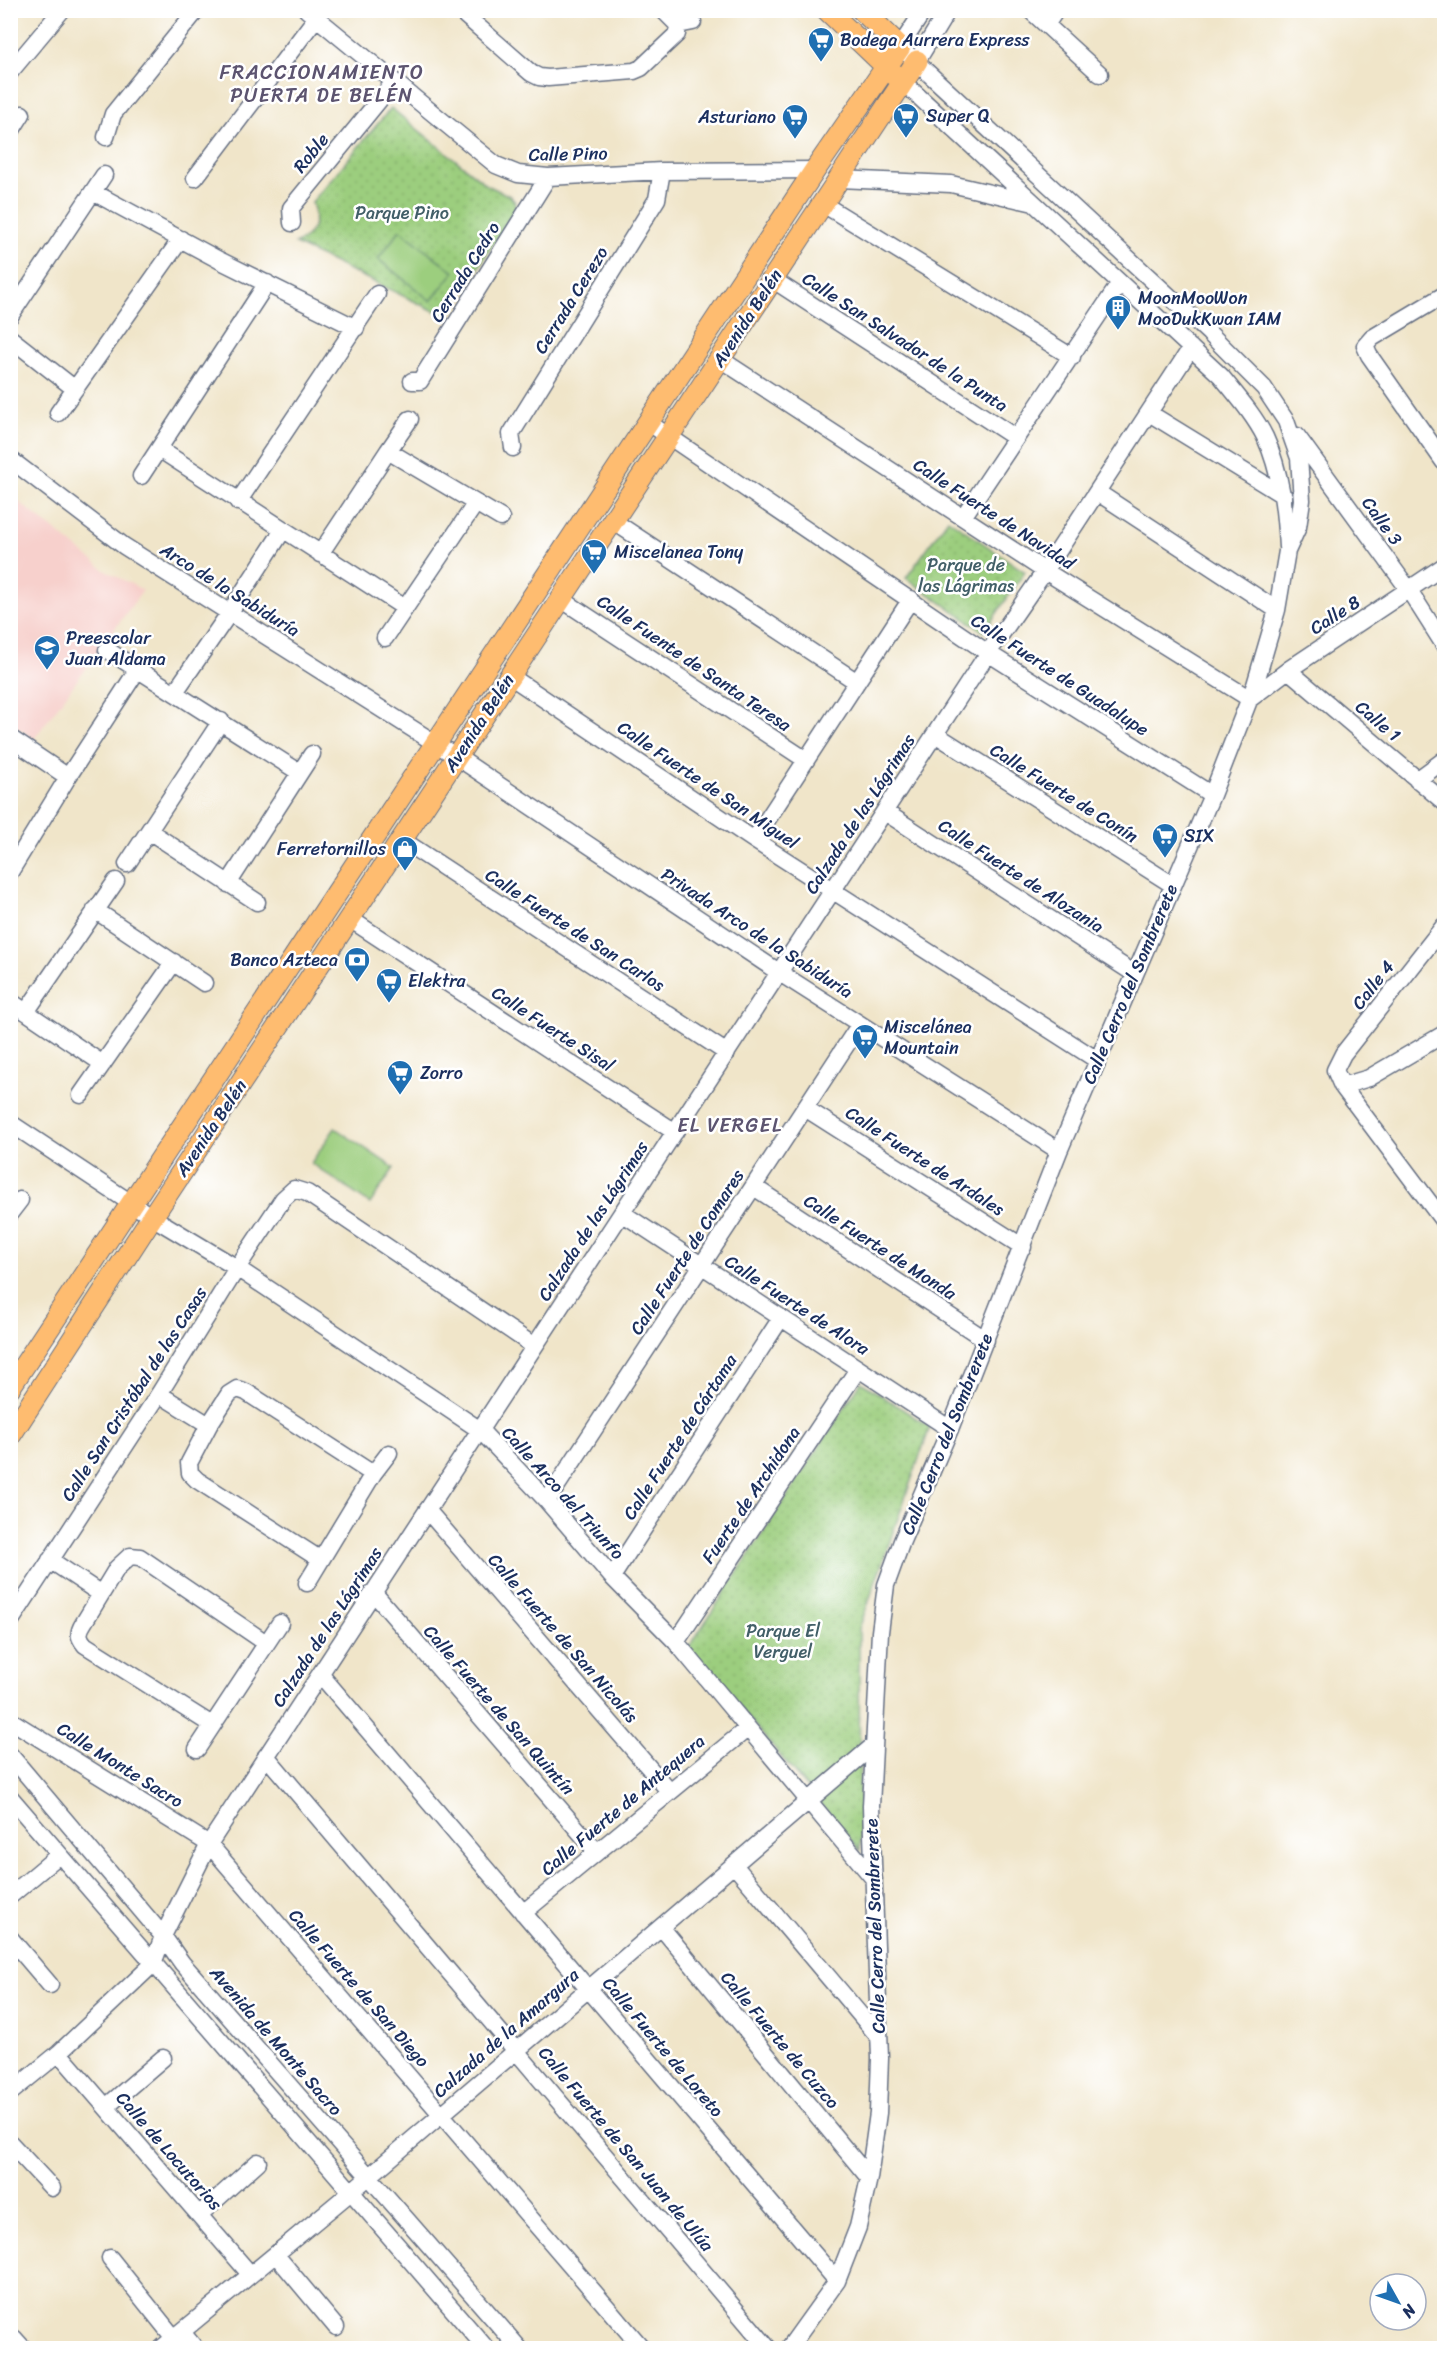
<svg xmlns="http://www.w3.org/2000/svg" width="1455" height="2359" font-family="Sriracha,sans-serif">
	<style>
		.built { fill: #f7d0cc }
		.green { fill: url(#green-dots); stroke: #5c7e6e; stroke-width: 1.5 }
		.pitch { fill: #9cce7e; stroke: #5c7e6e; stroke-width: 1.5 }
		.lines { fill: none; stroke-linecap: round; stroke-linejoin: round }
		.minor-casing { stroke: #666f83; stroke-width: 19 }
		.major-casing { stroke: #666f83; stroke-width: 23 }
		.minor { stroke: #fff; stroke-width: 16 }
		.major { stroke: #febc70; stroke-width: 21 }
		.labels { text-anchor: middle; stroke-width: 5; stroke-linejoin: round; paint-order: stroke }
		.poi-label { font-size: 18px; fill: #1b2f5e; stroke: #fff; text-anchor: start }
		.street-label { font-size: 18px; fill: #1b2f5e; stroke: #fff }
		.park-label { font-size: 18px; fill: #425f68; stroke: #fff }
		.neighbourhood-label { font-size: 20px; letter-spacing: 1.5px; fill: #5c5470; stroke: #fff }
	</style>
	<defs>
		<pattern id="green-dots" width="8" height="8" patternUnits="userSpaceOnUse" patternTransform="scale(1.5)"><rect width="8" height="8" fill="#9cce7e"/><path d="M2 2h.1M6 6h.1" fill="none" stroke="#86b16f" stroke-width="1.8" stroke-linecap="round"/></pattern>
	</defs>
	<rect width="100%" height="100%" fill="#fff"/>
	<filter id="ink" filterUnits="userSpaceOnUse"><feTurbulence type="fractalNoise" baseFrequency=".0167" numOctaves="2"/><feDisplacementMap in="SourceGraphic" scale="12" xChannelSelector="R" yChannelSelector="G"/><feConvolveMatrix kernelMatrix="1 2 1 2 8 2 1 2 1" color-interpolation-filters="sRGB"/></filter>
	<filter id="wash" filterUnits="userSpaceOnUse"><feTurbulence type="fractalNoise" baseFrequency=".008" numOctaves="4" result="noise"/><feDisplacementMap in="SourceGraphic" scale="24" xChannelSelector="R" yChannelSelector="G"/><feGaussianBlur stdDeviation="1.35" result="paint"/><feColorMatrix in="noise" values="0 0 0 0 0 0 0 0 0 0 0 0 0 0 0 0 0 1.4 0 .05"/><feComposite in="paint" operator="in"/></filter>
	<g filter="url(#wash)">
		<rect width="100%" height="100%" fill="#f0e5c9"/>
		<path class="built" d="M 10,495 L 106,571 L 143,590 L 34,739 L 11,723 Z"/>
		<path class="green" d="M 391,108 L 487,185 L 510,196 L 515,202 L 515,210 L 447,317 L 295,244 C 315,234 318,222 312,202 Z
			M 948,519 L 1025,572 L 984,632 L 906,578 Z
			M 861,1382 L 930,1427 L 859,1629 L 860,1851 L 689,1647 Z"/>
		<path class="pitch" d="M 400,230 L 454,272 L 431,301 L 378,259 Z
			M 335,1128 L 394,1168 L 370,1204 L 311,1163 Z"/>
	</g>
	<g filter="url(#ink)">
		<g class="lines">
			<g class="minor-casing">
				<path id="minor" d="M 307,10 L 496,165 L 518,174 L 548,177 L 662,171 L 815,170
					M 459,10 L 531,73 L 539,77 L 548,78 L 634,71 L 641,68 L 677,34 L 678,25 L 693,22
					M 663,10 L 678,25
					M 1030,10 L 1100,74
					M 1046,25 L 1056,10
					M 917,61 L 948,10
					M 10,72 L 62,10
					M 903,82 L 1221,376 C 1237,396 1254,415 1265,437 C 1281,472 1285,510 1287,547
					M 10,133 L 22,114
					M 106,137 L 113,114 L 197,10
					M 195,178 L 316,18
					M 839,179 L 951,184 L 1034,203
					M 93,192 L 219,260 L 356,328
					M 823,204 L 1072,357
					M 292,223 L 291,208 L 394,82
					M 772,279 L 1016,438
					M 1444,295 L 1372,338 L 1365,346 L 1369,355 L 1444,462
					M 10,316 L 104,175
					M 10,338 L 75,389
					M 720,359 L 1045,571 L 1250,699 L 1288,670 L 1444,566
					M 412,381 L 420,381 L 548,177
					M 58,413 L 181,239
					M 1149,413 L 1284,496
					M 649,423 L 988,653 L 1212,795
					M 1297,436 L 1409,590 L 1444,645
					M 513,448 L 511,434 L 657,199 L 662,171
					M 159,449 L 405,608
					M 388,451 L 410,419
					M 10,459 L 124,546 L 457,757 L 780,973 L 1059,1151
					M 141,476 L 267,283
					M 1097,492 L 1277,610
					M 238,502 L 377,294
					M 963,517 L 1120,283
					M 613,521 L 857,682
					M 320,554 L 388,451 L 501,518
					M 561,599 L 806,760
					M 385,638 L 476,503
					M 107,650 L 299,772
					M 1288,670 L 1444,802
					M 510,676 L 754,840 L 1097,1060
					M 175,692 L 230,612 L 283,530
					M 935,734 L 1173,885
					M 10,738 L 68,777
					M 1417,780 L 1444,760
					M 885,812 L 1135,974
					M 149,831 L 257,902
					M 402,840 L 727,1053
					M 754,840 L 911,599
					M 127,864 L 221,721
					M 10,872 L 68,777 L 138,669
					M 228,884 L 312,754
					M 95,910 L 204,983
					M 350,919 L 675,1132
					M 1444,926 L 1343,1054 L 1335,1070 L 1342,1086 L 1444,1222
					M 10,1001 L 103,1064
					M 26,1012 L 116,881
					M 1342,1086 L 1369,1078 L 1444,1034
					M 81,1095 L 174,962
					M 805,1108 L 1023,1247
					M 10,1123 L 152,1217 L 237,1268 L 480,1430 L 547,1501 L 612,1577 L 676,1642 L 874,1879
					M 754,1187 L 986,1340
					M 10,1213 L 20,1200
					M 622,1213 L 950,1429
					M 159,1394 L 209,1425
					M 547,1501 L 860,1024
					M 427,1510 L 670,1792
					M 50,1560 L 101,1594
					M 321,1560 L 197,1480 L 190,1473 L 189,1463 L 209,1425 L 229,1394 L 237,1389 L 246,1392 L 373,1474
					M 612,1577 L 781,1318
					M 307,1583 L 373,1474 L 389,1453
					M 373,1592 L 597,1852
					M 10,1622 L 159,1394 L 237,1268 L 283,1199 L 294,1189 L 307,1193 L 534,1346
					M 676,1642 L 858,1369
					M 320,1674 L 837,2281
					M 10,1720 L 209,1844 L 642,2348
					M 212,1725 L 85,1645 C 78,1637 78,1632 83,1624 L 117,1568 L 130,1556 L 140,1557 L 266,1643
					M 197,1749 L 280,1623
					M 10,1755 L 163,1936 L 182,1963 L 519,2348
					M 266,1756 L 768,2348
					M 10,1797 L 486,2348
					M 734,1865 L 878,2036
					M 10,1896 L 59,1855
					M 523,1913 L 748,1728
					M 661,1927 L 869,2178
					M 10,1938 L 50,1985
					M 59,2053 L 250,2274
					M 10,2093 L 59,2053 L 153,1964 L 163,1936 L 209,1844 L 988,653 L 1045,571 L 1191,348
					M 106,2107 L 163,2058
					M 10,2143 L 52,2188
					M 199,2215 L 258,2162
					M 276,2255 L 336,2327
					M 110,2258 L 174,2338
					M 182,2332 L 195,2348
					M 14,2338 L 23,2348
					M 162,2348 L 352,2191 L 874,1745
					M 789,2348 L 837,2281 L 858,2227 L 869,2178 L 878,2113 L 880,2058 L 871,1806 L 880,1632 L 886,1585 L 902,1541 L 950,1429 L 1059,1151 L 1212,795 L 1255,685 L 1277,610 L 1287,551 L 1298,527 L 1302,500 L 1299,458 L 1286,421 L 1264,388 L 1209,333 L 900,47 L 924,10"/>
			</g>
			<g class="major-casing">
				<path id="major" d="M 827,10 L 896,76
					M 10,1387 L 815,170 L 900,47 L 862,10
					M 10,1436 L 152,1217 L 917,61"/>
			</g>
			<use href="#minor" class="minor"/>
			<use href="#major" class="major"/>
		</g>
	</g>
	<defs>
		<g id="supermarket-pin" transform="scale(1.35)"><path d="M0 17L-7.5 6A9.5 9.5 0 1 1 7.5 6Z" fill="#1f6fb2" stroke="#fff"/><path d="M-6-5.5h2.5l.6 2H6L4.5 2H-2.5L-4.4-4H-6ZM-1.5 3.2a1.3 1.3 0 1 0 .1 0ZM3 3.2a1.3 1.3 0 1 0 .1 0Z" fill="#fff"/></g>
		<g id="building-pin" transform="scale(1.35)"><path d="M0 17L-7.5 6A9.5 9.5 0 1 1 7.5 6Z" fill="#1f6fb2" stroke="#fff"/><path d="M-4-6H4V6H1V3H-1V6H-4ZM-2.5-4.3h1.7v1.8h-1.7ZM.8-4.3h1.7v1.8H.8ZM-2.5-1h1.7V.8h-1.7ZM.8-1h1.7V.8H.8Z" fill="#fff"/></g>
		<g id="school-pin" transform="scale(1.35)"><path d="M0 17L-7.5 6A9.5 9.5 0 1 1 7.5 6Z" fill="#1f6fb2" stroke="#fff"/><path d="M0-5L7-2L0 1L-7-2ZM-4 1L0 2.5L4 1V4Q0 6-4 4Z" fill="#fff"/></g>
		<g id="shop-pin" transform="scale(1.35)"><path d="M0 17L-7.5 6A9.5 9.5 0 1 1 7.5 6Z" fill="#1f6fb2" stroke="#fff"/><path d="M-5-2.5h2.3a2.7 3.5 0 0 1 5.4 0H5L5.5 6h-11ZM-1.5-2.5h3a1.5 2.3 0 0 0-3 0Z" fill="#fff"/></g>
		<g id="bank-pin" transform="scale(1.35)"><path d="M0 17L-7.5 6A9.5 9.5 0 1 1 7.5 6Z" fill="#1f6fb2" stroke="#fff"/><path d="M-6-4H6V4H-6ZM0-2.3a2.3 2.3 0 1 0 0 4.6a2.3 2.3 0 1 0 0-4.6Z" fill="#fff"/></g>
	</defs>
	<g fill-rule="evenodd">
		<use href="#supermarket-pin" x="821" y="40"/>
		<use href="#supermarket-pin" x="906" y="116"/>
		<use href="#supermarket-pin" x="795" y="117"/>
		<use href="#building-pin" x="1118" y="308"/>
		<use href="#supermarket-pin" x="594" y="552"/>
		<use href="#school-pin" x="47" y="648"/>
		<use href="#supermarket-pin" x="1165" y="836"/>
		<use href="#shop-pin" x="405" y="849"/>
		<use href="#bank-pin" x="357" y="960"/>
		<use href="#supermarket-pin" x="389" y="981"/>
		<use href="#supermarket-pin" x="865" y="1037"/>
		<use href="#supermarket-pin" x="400" y="1073"/>
	</g>
	<g class="labels">
		<g class="poi-label">
			<text x="840" y="46">Bodega Aurrera Express</text>
			<text x="926" y="122">Super Q</text>
			<text x="776" y="123" text-anchor="end">Asturiano</text>
			<text x="1138" y="304">MoonMooWon<tspan x="1138" dy="21">MooDukKwan IAM</tspan></text>
			<text x="614" y="558">Miscelanea Tony</text>
			<text x="66" y="644">Preescolar<tspan x="66" dy="21">Juan Aldama</tspan></text>
			<text x="1184" y="842">SIX</text>
			<text x="386" y="855" text-anchor="end">Ferretornillos</text>
			<text x="338" y="966" text-anchor="end">Banco Azteca</text>
			<text x="408" y="987">Elektra</text>
			<text x="884" y="1033">Miscelánea<tspan x="884" dy="21">Mountain</tspan></text>
			<text x="420" y="1079">Zorro</text>
		</g>
		<g class="street-label">
			<text transform="translate(311 153) rotate(-51)" y="6">Roble</text>
			<text transform="translate(568 154) rotate(-1)" y="6">Calle Pino</text>
			<text transform="translate(465 272) rotate(-58)" y="6">Cerrada Cedro</text>
			<text transform="translate(571 300) rotate(-58)" y="6">Cerrada Cerezo</text>
			<text transform="translate(747 318) rotate(-57)" y="6">Avenida Belén</text>
			<text transform="translate(905 342) rotate(33)" y="6">Calle San Salvador de la Punta</text>
			<text transform="translate(994 514) rotate(33)" y="6">Calle Fuerte de Navidad</text>
			<text transform="translate(1382 521) rotate(54)" y="6">Calle 3</text>
			<text transform="translate(230 590) rotate(32)" y="6">Arco de la Sabiduría</text>
			<text transform="translate(1335 615) rotate(-33)" y="6">Calle 8</text>
			<text transform="translate(694 663) rotate(34)" y="6">Calle Fuente de Santa Teresa</text>
			<text transform="translate(1060 675) rotate(33)" y="6">Calle Fuerte de Guadalupe</text>
			<text transform="translate(1378 721) rotate(40)" y="6">Calle 1</text>
			<text transform="translate(479 723) rotate(-57)" y="6">Avenida Belén</text>
			<text transform="translate(708 785) rotate(34)" y="6">Calle Fuerte de San Miguel</text>
			<text transform="translate(1064 793) rotate(32)" y="6">Calle Fuerte de Conín</text>
			<text transform="translate(860 814) rotate(-57)" y="6">Calzada de las Lágrimas</text>
			<text transform="translate(1021 876) rotate(33)" y="6">Calle Fuerte de Alozania</text>
			<text transform="translate(575 930) rotate(33)" y="6">Calle Fuerte de San Carlos</text>
			<text transform="translate(757 933) rotate(33)" y="6">Privada Arco de la Sabiduría</text>
			<text transform="translate(1130 984) rotate(-67)" y="6">Calle Cerro del Sombrerete</text>
			<text transform="translate(1373 985) rotate(-52)" y="6">Calle 4</text>
			<text transform="translate(553 1029) rotate(33)" y="6">Calle Fuerte Sisal</text>
			<text transform="translate(211 1128) rotate(-56)" y="6">Avenida Belén</text>
			<text transform="translate(925 1161) rotate(33)" y="6">Calle Fuerte de Ardales</text>
			<text transform="translate(593 1221) rotate(-57)" y="6">Calzada de las Lágrimas</text>
			<text transform="translate(880 1247) rotate(33)" y="6">Calle Fuerte de Monda</text>
			<text transform="translate(687 1252) rotate(-57)" y="6">Calle Fuerte de Comares</text>
			<text transform="translate(797 1305) rotate(33)" y="6">Calle Fuerte de Alora</text>
			<text transform="translate(134 1394) rotate(-57)" y="6">Calle San Cristóbal de las Casas</text>
			<text transform="translate(947 1434) rotate(-68)" y="6">Calle Cerro del Sombrerete</text>
			<text transform="translate(680 1437) rotate(-57)" y="6">Calle Fuerte de Cártama</text>
			<text transform="translate(563 1493) rotate(48)" y="6">Calle Arco del Triunfo</text>
			<text transform="translate(751 1495) rotate(-56)" y="6">Fuerte de Archidona</text>
			<text transform="translate(327 1627) rotate(-57)" y="6">Calzada de las Lágrimas</text>
			<text transform="translate(563 1638) rotate(49)" y="6">Calle Fuerte de San Nicolás</text>
			<text transform="translate(499 1710) rotate(49)" y="6">Calle Fuerte de San Quintín</text>
			<text transform="translate(120 1765) rotate(32)" y="6">Calle Monte Sacro</text>
			<text transform="translate(623 1805) rotate(-40)" y="6">Calle Fuerte de Antequera</text>
			<text transform="translate(875 1926) rotate(-92)" y="6">Calle Cerro del Sombrerete</text>
			<text transform="translate(359 1988) rotate(49)" y="6">Calle Fuerte de San Diego</text>
			<text transform="translate(506 2033) rotate(-41)" y="6">Calzada de la Amargura</text>
			<text transform="translate(780 2040) rotate(50)" y="6">Calle Fuerte de Cuzco</text>
			<text transform="translate(276 2041) rotate(49)" y="6">Avenida de Monte Sacro</text>
			<text transform="translate(663 2047) rotate(50)" y="6">Calle Fuerte de Loreto</text>
			<text transform="translate(626 2149) rotate(50)" y="6">Calle Fuerte de San Juan de Ulúa</text>
			<text transform="translate(169 2151) rotate(49)" y="6">Calle de Locutorios</text>
		</g>
		<g class="park-label">
			<text x="402" y="219">Parque Pino</text>
			<text x="966" y="571">Parque de<tspan x="966" dy="21">las Lágrimas</tspan></text>
			<text x="783" y="1637">Parque El<tspan x="783" dy="21">Verguel</tspan></text>
		</g>
		<g class="neighbourhood-label">
			<text x="322" y="79">FRACCIONAMIENTO<tspan x="322" dy="23">PUERTA DE BELÉN</tspan></text>
			<text x="730" y="1132">EL VERGEL</text>
		</g>
	</g>
	<rect width="1455" height="2359" fill="none" stroke="#fff" stroke-width="36"/>
	<g transform="translate(1398 2302) rotate(130)"><circle r="28" fill="#ffffff" stroke="#a4acbf" stroke-width="1.5"/>
	<path d="M0-4.5L10 22L0 15L-10 22Z" fill="#1f6fb2"/>
	<text y="-9" font-size="16" font-weight="bold" text-anchor="middle" fill="#1b2f5e">N</text>
	</g>
</svg>
